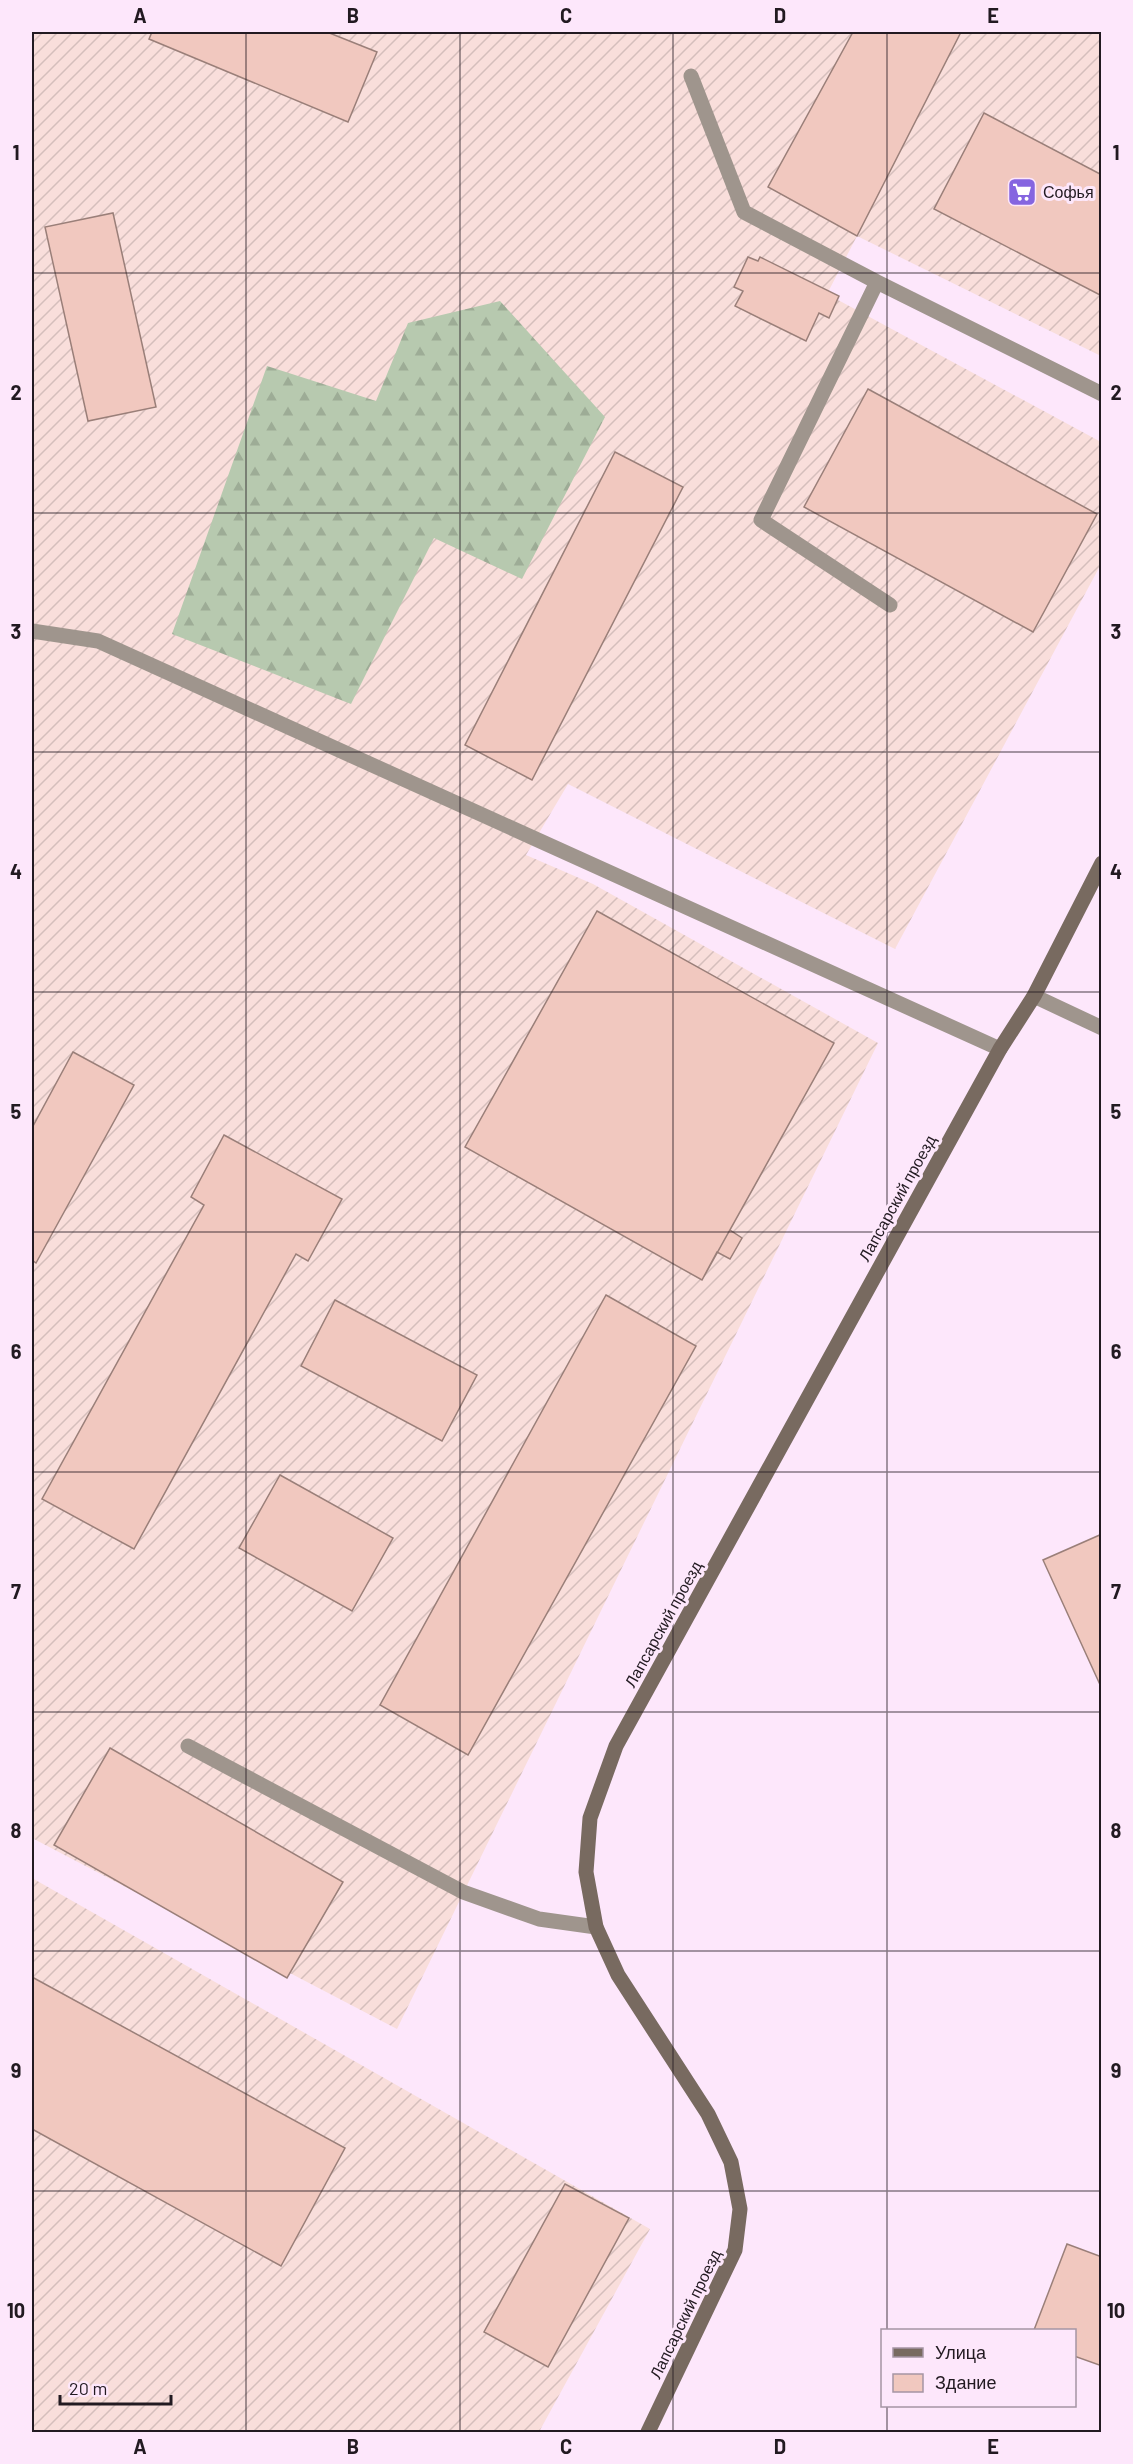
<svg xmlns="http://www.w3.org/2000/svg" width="1133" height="2464" font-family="Barlow,sans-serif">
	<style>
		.industrial { fill: url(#industrial-furrows) }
		.forest { fill: url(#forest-firs) }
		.building { fill: #f1c8bf; stroke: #9a7f79; stroke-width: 1.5 }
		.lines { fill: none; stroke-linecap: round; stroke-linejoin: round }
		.lane { stroke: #9f958d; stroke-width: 15 }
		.street { stroke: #9f958d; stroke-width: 15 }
		.secondary { stroke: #786a60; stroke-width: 15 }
		.grid { fill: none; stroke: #221a21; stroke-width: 1.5; stroke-opacity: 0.55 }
		.labels { text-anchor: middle; stroke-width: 6; stroke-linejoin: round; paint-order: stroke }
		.poi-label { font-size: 16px; fill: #221a21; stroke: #fde7fb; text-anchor: start }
		.street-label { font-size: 16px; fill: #221a21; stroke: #fde7fb }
		.neatline { fill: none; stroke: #221a21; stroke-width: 2 }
		.grid-label { font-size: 20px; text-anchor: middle; font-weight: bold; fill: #221a21 }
	</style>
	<defs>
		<pattern id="industrial-furrows" width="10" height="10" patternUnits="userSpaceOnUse" patternTransform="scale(1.5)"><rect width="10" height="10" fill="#f9dedb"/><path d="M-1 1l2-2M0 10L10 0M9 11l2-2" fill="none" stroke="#d5bebc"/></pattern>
		<pattern id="forest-firs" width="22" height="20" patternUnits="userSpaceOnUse" patternTransform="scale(1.5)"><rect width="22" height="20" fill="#b7c9af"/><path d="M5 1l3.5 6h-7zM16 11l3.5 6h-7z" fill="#9dac96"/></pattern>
	</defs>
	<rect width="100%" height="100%" fill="#fde7fb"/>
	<path class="industrial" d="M 32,32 L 1101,32 L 1101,356 L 857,236 L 827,294 L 1101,442 L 1101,564 L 895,949 L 568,784 L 526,855 L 593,884 L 878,1043 L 397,2029 L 32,1838 Z
		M 32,1878 L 650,2229 L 539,2432 L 32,2432 Z"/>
	<path class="forest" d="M 500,301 L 605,417 L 522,579 L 434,538 L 351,704 L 172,634 L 267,366 L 376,401 L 408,323 Z"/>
	<path class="building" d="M 152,32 L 327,32 L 377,52 L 348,122 L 149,39 Z
		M 853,32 L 961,32 L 857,236 L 768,187 Z
		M 984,113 L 1102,175 L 1102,296 L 934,209 Z
		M 113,213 L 156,407 L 88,421 L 45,227 Z
		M 748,257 L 758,261 L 760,257 L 839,296 L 829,318 L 819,313 L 806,341 L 735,306 L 743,291 L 734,287 Z
		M 868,389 L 1097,514 L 1033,632 L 804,507 Z
		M 615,452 L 683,487 L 532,780 L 465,745 Z
		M 597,911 L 834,1043 L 702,1280 L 465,1147 Z
		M 597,911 L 834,1043 L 730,1230 L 742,1238 L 730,1259 L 717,1252 L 702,1280 L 465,1147 Z
		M 73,1052 L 134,1085 L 36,1263 L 32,1260 L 32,1128 Z
		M 224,1135 L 342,1199 L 308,1261 L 296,1254 L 134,1549 L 42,1499 L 204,1205 L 191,1197 Z
		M 606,1295 L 696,1346 L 468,1755 L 380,1705 Z
		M 335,1300 L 477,1375 L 442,1441 L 301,1366 Z
		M 280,1475 L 393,1538 L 352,1611 L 239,1548 Z
		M 1102,1534 L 1102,1689 L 1043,1560 Z
		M 110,1748 L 343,1882 L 287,1978 L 54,1845 Z
		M 32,1977 L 345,2148 L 281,2266 L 32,2129 Z
		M 565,2184 L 629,2218 L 548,2367 L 484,2332 Z
		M 1067,2244 L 1102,2257 L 1102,2366 L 1074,2356 L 1074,2330 L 1034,2330 Z"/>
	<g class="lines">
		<path class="lane" d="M 691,76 L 744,212 L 877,282 L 1102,394
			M 877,282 L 761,520 L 890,605
			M 32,631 L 98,641 L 1000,1049
			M 188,1746 L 463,1892 L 539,1919 L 596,1927"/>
		<path class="street" d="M 1034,996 L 1102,1028"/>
		<path class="secondary" d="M 648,2432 L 735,2250 L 740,2209 L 731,2162 L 708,2114 L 618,1975 L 596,1927 L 586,1872 L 590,1818 L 616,1746 L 1000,1049 L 1034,996 L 1102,863"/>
	</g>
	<path class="grid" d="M 246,32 L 246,2432M 460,32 L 460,2432M 673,32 L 673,2432M 887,32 L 887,2330M 32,273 L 1102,273M 32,513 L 1102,513M 32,752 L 1102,752M 32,992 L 1102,992M 32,1232 L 1102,1232M 32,1472 L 1102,1472M 32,1712 L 1102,1712M 32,1951 L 1102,1951M 32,2191 L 1102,2191M 887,2406 L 887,2432"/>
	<defs>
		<g id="supermarket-square" transform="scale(1.5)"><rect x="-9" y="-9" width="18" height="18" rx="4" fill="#8565e0" stroke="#fde7fb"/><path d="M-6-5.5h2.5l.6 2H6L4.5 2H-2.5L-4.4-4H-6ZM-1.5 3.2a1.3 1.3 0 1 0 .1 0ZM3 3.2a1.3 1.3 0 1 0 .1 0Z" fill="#fff"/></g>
	</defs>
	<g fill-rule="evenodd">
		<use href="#supermarket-square" x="1022" y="192"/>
	</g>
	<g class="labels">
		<g class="poi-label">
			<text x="1043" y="198">Софья</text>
		</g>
		<g class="street-label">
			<text transform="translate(897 1198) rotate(-61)" y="6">Лапсарский проезд</text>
			<text transform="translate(663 1624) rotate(-61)" y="6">Лапсарский проезд</text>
			<text transform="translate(685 2314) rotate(-64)" y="6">Лапсарский проезд</text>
		</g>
	</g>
	<rect width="1133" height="2464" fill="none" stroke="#fde7fb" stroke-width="66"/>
	<rect x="881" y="2329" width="195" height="78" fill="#fde7fb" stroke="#a595a4" stroke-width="1.5"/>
	<rect x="893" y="2348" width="30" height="9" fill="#786a60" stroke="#a595a4" stroke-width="1.5"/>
	<text x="935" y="2359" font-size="18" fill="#221a21">Улица</text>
	<rect x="893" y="2374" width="30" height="18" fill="#f1c8bf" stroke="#a595a4" stroke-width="1.5"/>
	<text x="935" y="2389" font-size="18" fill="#221a21">Здание</text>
	<path d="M60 2395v9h111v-9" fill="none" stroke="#221a21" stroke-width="3"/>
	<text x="69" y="2395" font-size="18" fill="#221a21" stroke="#fde7fb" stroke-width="4.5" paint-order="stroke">20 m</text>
	<rect x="33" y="33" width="1067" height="2398" class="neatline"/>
	<g class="grid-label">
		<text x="140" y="23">A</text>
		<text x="353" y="23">B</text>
		<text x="566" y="23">C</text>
		<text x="780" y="23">D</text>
		<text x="993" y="23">E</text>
		<text x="16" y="160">1</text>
		<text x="1116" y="160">1</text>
		<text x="16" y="400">2</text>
		<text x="1116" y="400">2</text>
		<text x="16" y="639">3</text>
		<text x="1116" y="639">3</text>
		<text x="16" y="879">4</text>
		<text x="1116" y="879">4</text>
		<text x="16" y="1119">5</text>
		<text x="1116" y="1119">5</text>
		<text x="16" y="1359">6</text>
		<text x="1116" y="1359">6</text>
		<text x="16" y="1599">7</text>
		<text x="1116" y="1599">7</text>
		<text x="16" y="1838">8</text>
		<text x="1116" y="1838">8</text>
		<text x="16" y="2078">9</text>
		<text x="1116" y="2078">9</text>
		<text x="16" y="2318">10</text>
		<text x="1116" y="2318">10</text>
		<text x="140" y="2454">A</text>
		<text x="353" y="2454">B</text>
		<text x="566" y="2454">C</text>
		<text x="780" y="2454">D</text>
		<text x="993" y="2454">E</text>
	</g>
</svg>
